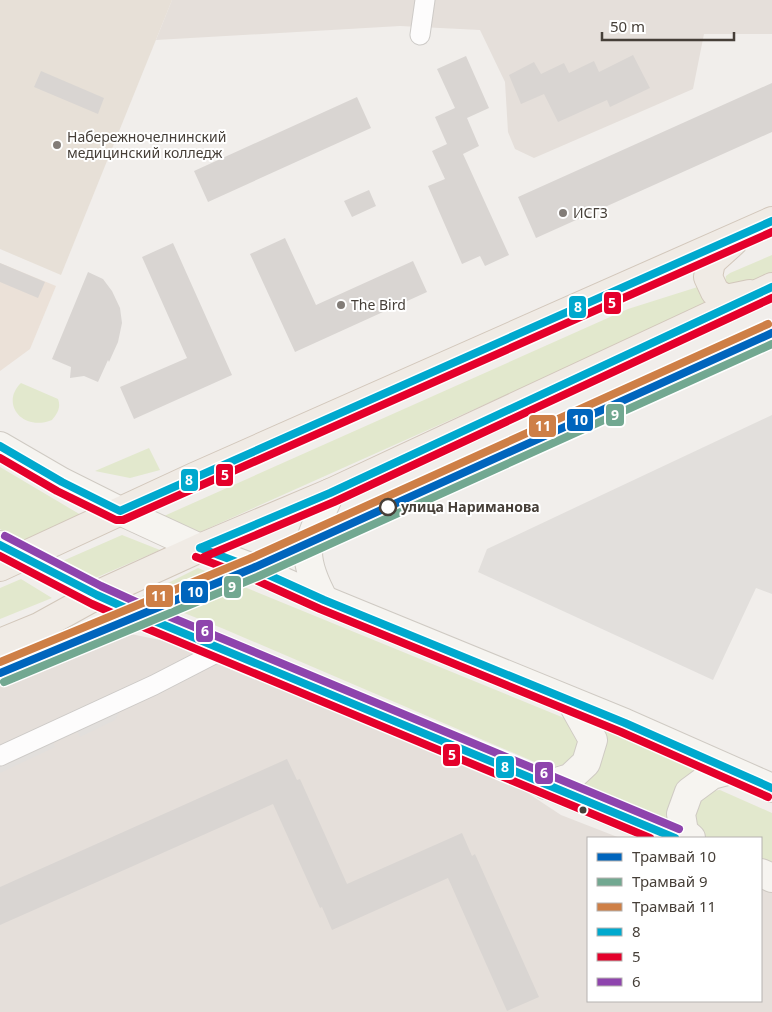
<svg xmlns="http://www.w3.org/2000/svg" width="772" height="1012" font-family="'Noto Sans',sans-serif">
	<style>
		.residential { fill: #e5dfda }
		.commercial { fill: #ebe1d8 }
		.education { fill: #e7e0d7 }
		.grass { fill: #e2e8cd }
		.parking { fill: #e2dfdc }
		.building { fill: #d9d5d2 }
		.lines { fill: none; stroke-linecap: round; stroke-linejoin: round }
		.street-casing { stroke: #cdcac7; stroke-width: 21 }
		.secondary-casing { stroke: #cfcac3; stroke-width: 30 }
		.primary-casing { stroke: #d2c7bb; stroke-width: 30 }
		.street { stroke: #fdfcfc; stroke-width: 19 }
		.secondary { stroke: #f6f4f0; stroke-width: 28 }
		.primary { stroke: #f0ebe5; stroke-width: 28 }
		.bus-1-casing { stroke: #fff; stroke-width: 11 }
		.bus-2-casing { stroke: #fff; stroke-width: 11 }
		.bus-3-casing { stroke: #fff; stroke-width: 11 }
		.bus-1 { stroke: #00a9ce; stroke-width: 8 }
		.bus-2 { stroke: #e4002b; stroke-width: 8 }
		.bus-3 { stroke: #8e44ad; stroke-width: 8 }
		.tram-1-casing { stroke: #fff; stroke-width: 11 }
		.tram-2-casing { stroke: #fff; stroke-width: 11 }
		.tram-3-casing { stroke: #fff; stroke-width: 11 }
		.tram-1 { stroke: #0065bd; stroke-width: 8 }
		.tram-2 { stroke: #72a891; stroke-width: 8 }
		.tram-3 { stroke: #ce7f46; stroke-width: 8 }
		.poi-dot { fill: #827c77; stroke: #fff; stroke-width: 2 }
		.stop-dot { fill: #fff; stroke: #463f38; stroke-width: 2.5 }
		.bus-dot { fill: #463f38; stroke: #fff; stroke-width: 2 }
		.labels { text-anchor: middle; stroke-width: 4; stroke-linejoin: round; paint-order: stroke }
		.poi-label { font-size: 14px; fill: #463f38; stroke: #fff; text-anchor: start }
		.stop-label { font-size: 14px; font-weight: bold; fill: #463f38; stroke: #fff; text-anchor: start }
		.line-badge { stroke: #fff; stroke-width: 2 }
		.badge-label { font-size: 14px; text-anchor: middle; font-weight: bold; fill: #fff }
	</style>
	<rect width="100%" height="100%" fill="#f1eeeb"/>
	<path class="residential" d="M 172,0 L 772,0 L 772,34 L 704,34 L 693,89 L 534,158 L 515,149 L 508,132 L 505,82 L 480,30 L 400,26 L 156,40 Z
		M 106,629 L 170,642 L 514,784 L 561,815 L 620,838 L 588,838 L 588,1001 L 761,1001 L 761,887 L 772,891 L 772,1012 L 0,1012 L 0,670 L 68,640 Z"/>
	<path class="commercial" d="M 0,263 L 56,286 L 30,349 L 0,371 Z"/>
	<path class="education" d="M 0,0 L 172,0 L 61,275 L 0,249 Z"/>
	<path class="grass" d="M 772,255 L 772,276 L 732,290 L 725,282 L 726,276 L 730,273 Z
		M 704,285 L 712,303 L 200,532 L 164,516 L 628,309 Z
		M 21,383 L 58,399 C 61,407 58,413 52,420 C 22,432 0,403 21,383 Z
		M 149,448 L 160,470 L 130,478 L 95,471 Z
		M 0,467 L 81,515 L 22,542 L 0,529 Z
		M 122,535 L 160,550 L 93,579 L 58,563 Z
		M 198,568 L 574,722 C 584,752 578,768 544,766 L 224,629 L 142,596 Z
		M 21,579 L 52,598 L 0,619 L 0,588 Z
		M 596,724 L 700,770 L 688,775 L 680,784 L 672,825 L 576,789 Z
		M 720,790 L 772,813 L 772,865 L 761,860 L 761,838 L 706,838 L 696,831 L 694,805 L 711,791 Z"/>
	<path class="parking" d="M 772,415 L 772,594 L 756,588 L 713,680 L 478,572 L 487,549 Z
		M 123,705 L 115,720 L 80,737 L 75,727 Z
		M 50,736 L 55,747 L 0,773 L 0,760 Z"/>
	<path class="building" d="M 633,55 L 650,88 L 610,107 L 607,100 L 558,122 L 544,94 L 521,104 L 509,75 L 534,62 L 541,74 L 564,63 L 569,73 L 594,61 L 599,72 Z
		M 466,56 L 489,108 L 467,118 L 479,146 L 463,154 L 509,255 L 485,266 L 480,256 L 462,264 L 428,186 L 445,179 L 432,151 L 447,144 L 435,117 L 455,108 L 437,69 Z
		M 41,71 L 104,98 L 98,114 L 34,87 Z
		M 772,83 L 772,132 L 536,238 L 518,197 Z
		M 357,97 L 371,128 L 208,202 L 194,171 Z
		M 369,190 L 376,206 L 352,217 L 344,201 Z
		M 285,238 L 316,305 L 413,261 L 427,292 L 295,352 L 250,254 Z
		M 173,243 L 232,375 L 134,419 L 120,387 L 187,358 L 142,257 Z
		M 0,263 L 45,282 L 38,298 L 0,282 Z
		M 88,272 L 103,279 L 112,291 L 120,308 L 122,323 L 118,342 L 109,362 L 108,360 L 98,382 L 84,376 L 70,378 L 71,367 L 52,359 Z
		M 287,759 L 297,780 L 300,779 L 347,884 L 462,833 L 472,856 L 475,854 L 539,997 L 507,1011 L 448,878 L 332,930 L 322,907 L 320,908 L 273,804 L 0,925 L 0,887 Z"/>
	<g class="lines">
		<g class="street-casing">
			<path id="street" d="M 420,35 L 425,0
				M 0,756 L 154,685 L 222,650"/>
		</g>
		<g class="secondary-casing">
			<path id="secondary" d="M 0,446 L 62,482 L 120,511 L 200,548 L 253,568 L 324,600 L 625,723 L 772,788
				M 0,545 L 97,595 L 152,620 L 675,838
				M 324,600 C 317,587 308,568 308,552 C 309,538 324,508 330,493
				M 546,785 L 570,778 L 586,763 L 593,740 L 571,701
				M 691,838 L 684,832 L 681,814 L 689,792 L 712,775 L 731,770
				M 761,873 L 772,878"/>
		</g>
		<g class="primary-casing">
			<path id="primary" d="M 733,242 L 711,262 L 708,277 L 715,292 L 726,299 L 750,294
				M 0,567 L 194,477 L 772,221
				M 0,643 L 39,627 L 97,595 L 200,548 L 330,493 L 772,287"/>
		</g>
		<use href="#street" class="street"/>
		<use href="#secondary" class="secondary"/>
		<use href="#primary" class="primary"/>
		<g class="bus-1-casing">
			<path id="bus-1" d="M 0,446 L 62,482 L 120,511 L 772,221
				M 0,545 L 97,595 L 152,620 L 675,838
				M 200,548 L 330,493 L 772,287
				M 200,548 L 253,568 L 324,600 L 625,723 L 772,788"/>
		</g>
		<g class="bus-2-casing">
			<path id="bus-2" d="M 0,458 L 57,491 L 116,520 L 123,520 L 772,232
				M 0,556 L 92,604 L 148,629 L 650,838
				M 196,557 L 249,577 L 320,609 L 621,732 L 768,797
				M 204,557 L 334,502 L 772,298"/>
		</g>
		<g class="bus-3-casing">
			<path id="bus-3" d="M 5,536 L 101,586 L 156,611 L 679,829"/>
		</g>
		<use href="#bus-1" class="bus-1"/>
		<use href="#bus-2" class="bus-2"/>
		<use href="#bus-3" class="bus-3"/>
		<g class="tram-1-casing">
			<path id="tram-1" d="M 0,673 L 253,568 L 772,333"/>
		</g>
		<g class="tram-2-casing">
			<path id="tram-2" d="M 4,682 L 257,577 L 772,344"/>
		</g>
		<g class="tram-3-casing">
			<path id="tram-3" d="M 0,662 L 249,559 L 768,324"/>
		</g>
		<use href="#tram-1" class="tram-1"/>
		<use href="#tram-2" class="tram-2"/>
		<use href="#tram-3" class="tram-3"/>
	</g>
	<g class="poi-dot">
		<circle cx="57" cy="145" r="5"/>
		<circle cx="563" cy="213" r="5"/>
		<circle cx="341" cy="305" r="5"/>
	</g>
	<circle class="stop-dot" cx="388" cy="507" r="8"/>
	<circle class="bus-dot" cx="583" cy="810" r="4.5"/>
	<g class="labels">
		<g class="poi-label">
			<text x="67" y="142">Набережночелнинский<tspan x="67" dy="16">медицинский колледж</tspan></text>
			<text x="573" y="218">ИСГЗ</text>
			<text x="351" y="310">The Bird</text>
		</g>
		<g class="stop-label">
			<text x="401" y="512">улица Нариманова</text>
		</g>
	</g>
	<g class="line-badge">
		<rect x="603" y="291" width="19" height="24" rx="5" fill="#e4002b"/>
		<rect x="568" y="295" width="19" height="24" rx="5" fill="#00a9ce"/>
		<rect x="605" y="403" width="20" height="24" rx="5" fill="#72a891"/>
		<rect x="566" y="408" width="28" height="24" rx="5" fill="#0065bd"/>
		<rect x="528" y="414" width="29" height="24" rx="5" fill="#ce7f46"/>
		<rect x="215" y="463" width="19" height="24" rx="5" fill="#e4002b"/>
		<rect x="180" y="468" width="19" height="24" rx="5" fill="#00a9ce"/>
		<rect x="223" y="575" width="19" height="24" rx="5" fill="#72a891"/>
		<rect x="180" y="580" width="29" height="24" rx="5" fill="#0065bd"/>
		<rect x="145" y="584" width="29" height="24" rx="5" fill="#ce7f46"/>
		<rect x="195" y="619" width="19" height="24" rx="5" fill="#8e44ad"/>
		<rect x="442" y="743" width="19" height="24" rx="5" fill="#e4002b"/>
		<rect x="495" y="755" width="20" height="24" rx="5" fill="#00a9ce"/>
		<rect x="534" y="761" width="20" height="24" rx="5" fill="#8e44ad"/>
	</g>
	<g class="badge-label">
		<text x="612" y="308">5</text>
		<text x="578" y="312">8</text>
		<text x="615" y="420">9</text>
		<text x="580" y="425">10</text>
		<text x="543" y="431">11</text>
		<text x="225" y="480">5</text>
		<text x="189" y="485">8</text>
		<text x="232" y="592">9</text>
		<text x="195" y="597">10</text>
		<text x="159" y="601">11</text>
		<text x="205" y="636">6</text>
		<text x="452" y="760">5</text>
		<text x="505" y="772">8</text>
		<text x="544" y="778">6</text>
	</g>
	<rect x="587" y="837" width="175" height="165" fill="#ffffff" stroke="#b5b2af"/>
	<rect x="597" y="853" width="25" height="8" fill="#0065bd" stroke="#b5b2af"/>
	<text x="632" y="862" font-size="15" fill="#463f38">Трамвай 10</text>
	<rect x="597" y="878" width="25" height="8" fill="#72a891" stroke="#b5b2af"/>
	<text x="632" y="887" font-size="15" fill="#463f38">Трамвай 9</text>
	<rect x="597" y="903" width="25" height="8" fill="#ce7f46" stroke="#b5b2af"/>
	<text x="632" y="912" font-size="15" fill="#463f38">Трамвай 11</text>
	<rect x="597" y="928" width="25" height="8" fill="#00a9ce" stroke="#b5b2af"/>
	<text x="632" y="937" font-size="15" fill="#463f38">8</text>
	<rect x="597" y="953" width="25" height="8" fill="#e4002b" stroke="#b5b2af"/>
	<text x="632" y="962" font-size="15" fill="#463f38">5</text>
	<rect x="597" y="978" width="25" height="8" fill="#8e44ad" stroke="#b5b2af"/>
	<text x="632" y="987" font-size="15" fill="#463f38">6</text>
	<path d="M602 32v8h132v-8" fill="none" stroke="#463f38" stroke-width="2.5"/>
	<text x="610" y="32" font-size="15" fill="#463f38" stroke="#ffffff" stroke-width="4" paint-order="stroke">50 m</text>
</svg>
